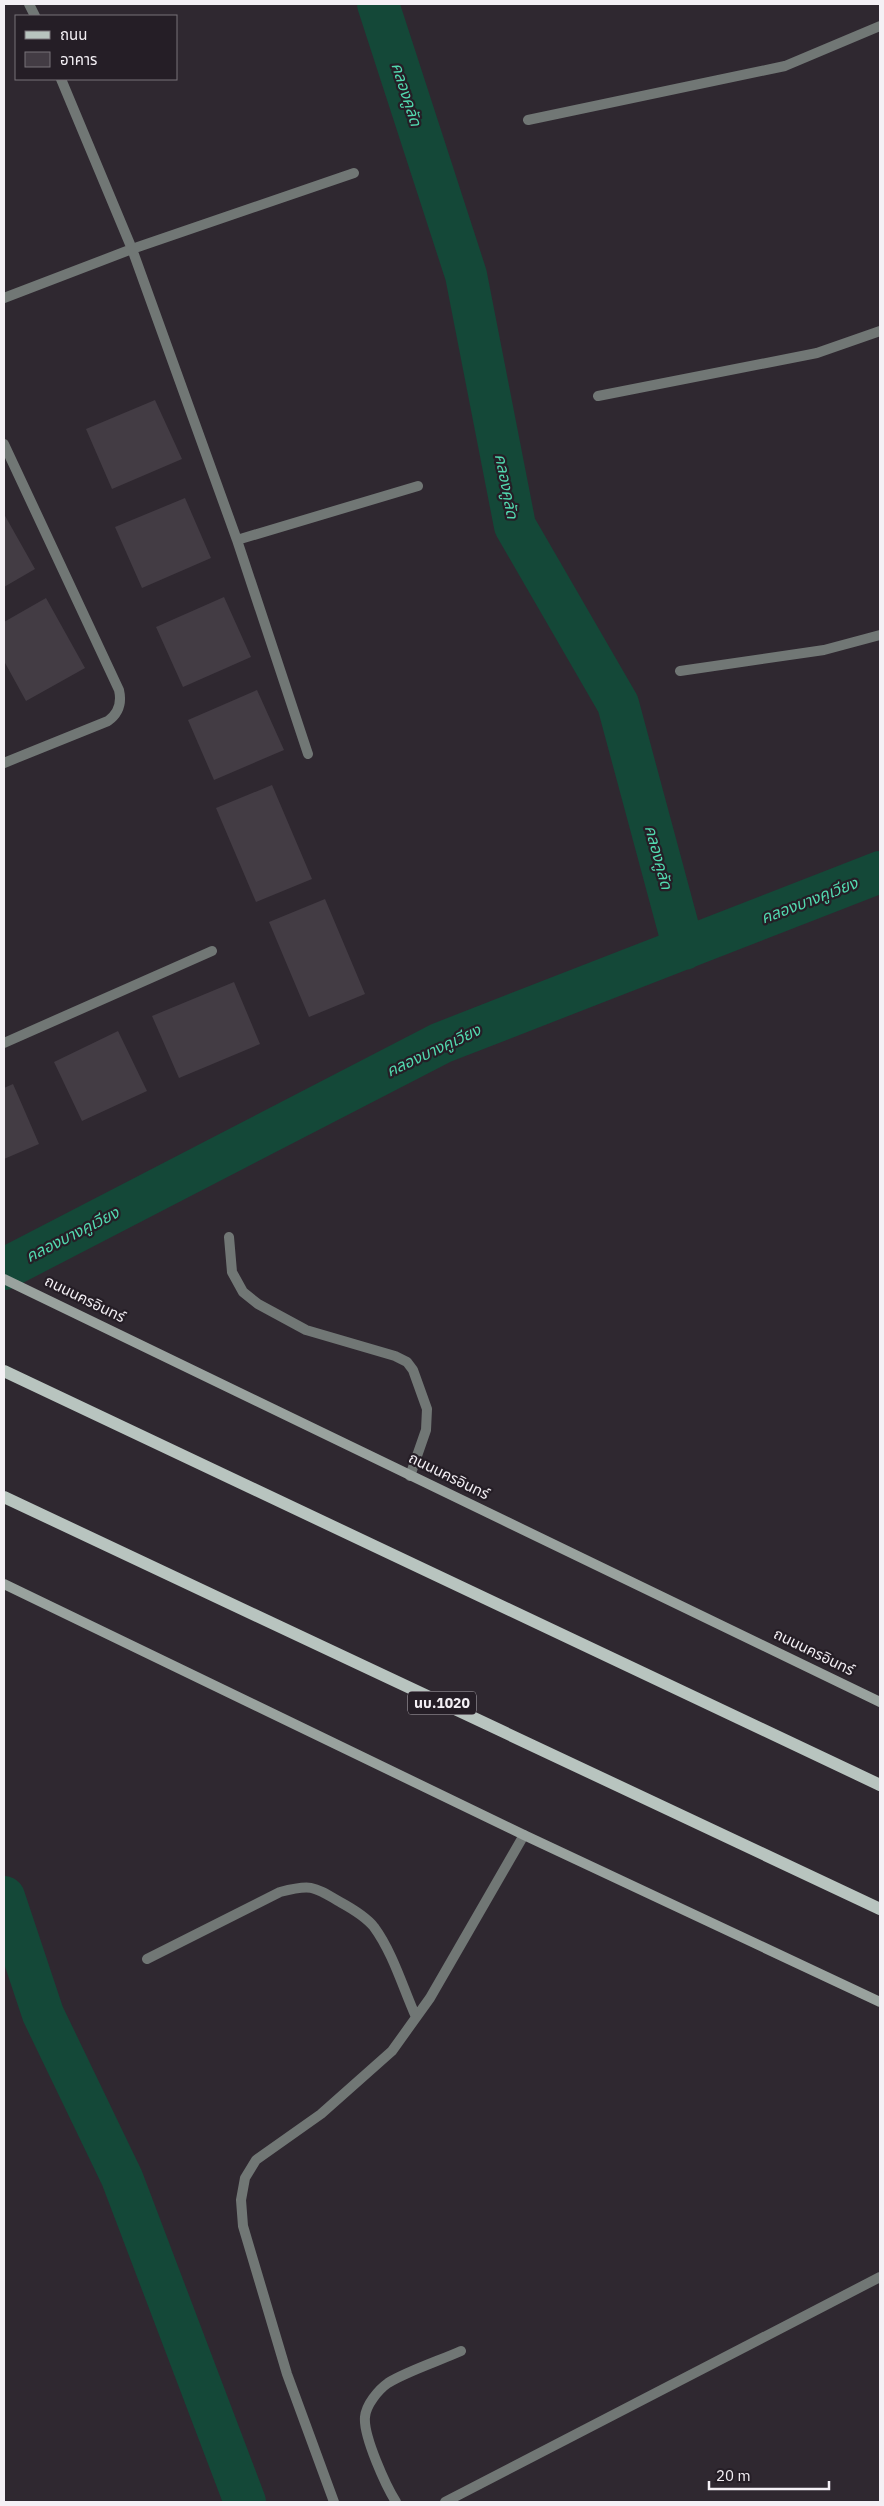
<svg xmlns="http://www.w3.org/2000/svg" width="884" height="2506" font-family="'IBM Plex Sans','Noto Sans Thai',sans-serif">
	<style>
		.lines { fill: none; stroke-linecap: round; stroke-linejoin: round }
		.canal { stroke: #144838; stroke-width: 42 }
		.building { fill: #433c44 }
		.service { stroke: #717775; stroke-width: 10 }
		.minor { stroke: #717775; stroke-width: 10 }
		.secondary { stroke: #99a29e; stroke-width: 10 }
		.primary { stroke: #b8c4bf; stroke-width: 12 }
		.labels { text-anchor: middle; stroke-width: 4.5; stroke-linejoin: round; paint-order: stroke }
		.shield { fill: #251e26; stroke: #b6b1b7; stroke-width: 1 }
		.shield-label { font-size: 14px; font-weight: bold; fill: #f4f0f5 }
		.street-label { font-size: 15px; fill: #f4f0f5; stroke: #251e26 }
		.water-label { font-size: 16px; font-style: italic; fill: #52d9af; stroke: #251e26 }
	</style>
	<rect width="100%" height="100%" fill="#2f2830"/>
	<g class="lines">
		<path class="canal" d="M 378,4 L 466,275 L 515,526 L 618,704 L 684,949
			M 4,1269 L 441,1043 L 880,872
			M 4,1897 L 43,2014 L 122,2178 L 245,2502"/>
	</g>
	<path class="building" d="M 155,400 L 182,459 L 112,489 L 86,429 Z
		M 185,498 L 211,558 L 142,588 L 115,527 Z
		M 4,514 L 35,569 L 4,587 Z
		M 224,597 L 251,657 L 183,687 L 156,627 Z
		M 46,598 L 85,668 L 26,701 L 4,661 L 4,622 Z
		M 257,690 L 284,750 L 214,780 L 188,720 Z
		M 272,785 L 312,879 L 256,902 L 216,808 Z
		M 325,899 L 365,994 L 309,1017 L 269,922 Z
		M 234,982 L 260,1044 L 179,1078 L 152,1016 Z
		M 118,1031 L 147,1091 L 82,1121 L 54,1062 Z
		M 13,1084 L 39,1144 L 4,1159 L 4,1088 Z"/>
	<g class="lines">
		<path class="service" d="M 229,1237 L 232,1272 L 243,1292 L 258,1304 L 306,1330 L 395,1356 L 407,1362 L 413,1370 L 427,1409 L 426,1430 L 410,1476
			M 147,1959 L 280,1892 C 311,1884 313,1886 340,1902 C 351,1908 366,1917 374,1927 C 393,1953 403,1988 416,2017
			M 334,2502 L 287,2374 L 243,2226 L 241,2200 L 245,2178 L 256,2160 L 321,2114 L 392,2051 L 430,1998 L 524,1835
			M 396,2502 C 386,2486 363,2436 365,2417 C 366,2405 378,2390 388,2383 C 405,2372 441,2360 461,2351
			M 445,2502 L 880,2277"/>
		<path class="minor" d="M 29,4 L 35,16
			M 61,79 L 132,249 L 237,540 L 308,754
			M 528,120 L 785,66 L 880,26
			M 4,298 L 132,249 L 354,173
			M 598,396 L 817,353 L 880,331
			M 4,444 L 119,690 C 122,703 119,713 108,721 L 4,763
			M 237,540 L 418,486
			M 680,671 L 824,650 L 880,635
			M 4,1043 L 212,951"/>
		<path class="secondary" d="M 4,1279 L 880,1702
			M 4,1584 L 524,1835 L 880,2002"/>
		<path class="primary" d="M 4,1371 L 880,1785
			M 4,1497 L 880,1909"/>
	</g>
	<g class="labels">
		<rect class="shield" x="408" y="1691.5" width="68" height="23" rx="4"/>
		<g class="shield-label">
			<text x="442" y="1708">นบ.1020</text>
		</g>
		<g class="street-label">
			<text transform="translate(85 1299) rotate(26)" y="5">ถนนนครอินทร์</text>
			<text transform="translate(449 1476) rotate(26)" y="5">ถนนนครอินทร์</text>
			<text transform="translate(814 1652) rotate(26)" y="5">ถนนนครอินทร์</text>
		</g>
		<g class="water-label">
			<text transform="translate(407 94) rotate(72)" y="6">คลองคูลัด</text>
			<text transform="translate(507 486) rotate(79)" y="6">คลองคูลัด</text>
			<text transform="translate(659 857) rotate(75)" y="6">คลองคูลัด</text>
			<text transform="translate(809 900) rotate(-21)" y="6">คลองบางคูเวียง</text>
			<text transform="translate(433 1050) rotate(-25)" y="6">คลองบางคูเวียง</text>
			<text transform="translate(72 1234) rotate(-27)" y="6">คลองบางคูเวียง</text>
		</g>
	</g>
	<rect width="884" height="2506" fill="none" stroke="#f4f0f5" stroke-width="10"/>
	<rect x="15" y="15" width="162" height="65" fill="#251e26" stroke="#787279"/>
	<rect x="25" y="31" width="25" height="8" fill="#b8c4bf" stroke="#787279"/>
	<text x="60" y="40" font-size="15" fill="#f4f0f5">ถนน</text>
	<rect x="25" y="52" width="25" height="15" fill="#433c44" stroke="#787279"/>
	<text x="60" y="65" font-size="15" fill="#f4f0f5">อาคาร</text>
	<path d="M709 2481v8h120v-8" fill="none" stroke="#f4f0f5" stroke-width="2.5"/>
	<text x="716" y="2481" font-size="15" fill="#f4f0f5" stroke="#251e26" stroke-width="4" paint-order="stroke">20 m</text>
</svg>
